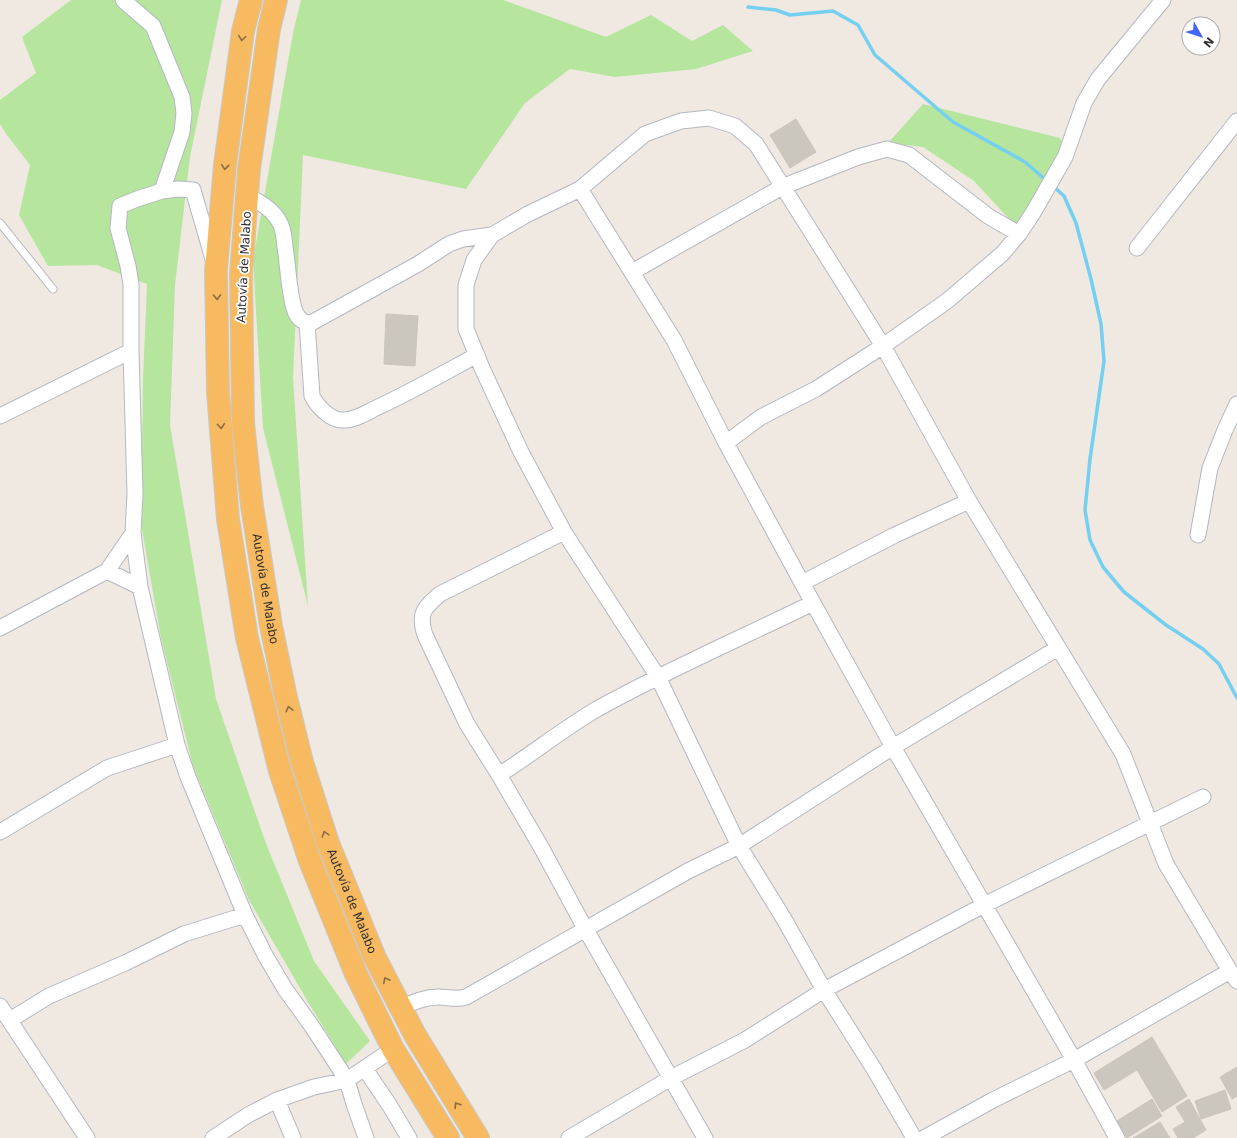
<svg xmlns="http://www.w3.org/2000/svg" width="1237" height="1138" font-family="'DejaVu Sans',sans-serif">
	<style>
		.green { fill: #b6e59e }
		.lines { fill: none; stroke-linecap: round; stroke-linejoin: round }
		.stream { stroke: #75cff0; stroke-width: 3.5 }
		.building { fill: #cbc7bf; stroke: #cbc5ba }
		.service-casing { stroke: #b4b7c1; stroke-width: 9 }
		.minor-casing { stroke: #b4b7c1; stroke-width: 17 }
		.trunk-casing { stroke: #c9c9c9; stroke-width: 24 }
		.service { stroke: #fff; stroke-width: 7 }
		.minor { stroke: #fff; stroke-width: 15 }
		.trunk { stroke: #f8ba60; stroke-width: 22 }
		.oneway { stroke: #896d44 }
		.labels { text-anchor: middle; stroke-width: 3.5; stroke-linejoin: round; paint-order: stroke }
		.street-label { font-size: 12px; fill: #2e2e2e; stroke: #fff }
	</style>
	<rect width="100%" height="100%" fill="#efe9e1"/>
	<path class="green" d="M 71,0 L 222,0 L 190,157 L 175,285 L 170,425 L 216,699 L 265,841 L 314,961 L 370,1041 L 346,1064 L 308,1002 L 249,900 L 193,766 L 161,638 L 141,524 L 143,380 L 147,284 L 97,265 L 48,266 L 19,215 L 30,165 L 7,135 L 0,124 L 0,100 L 36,73 L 22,37 Z
		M 301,0 L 503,0 L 606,37 L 651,15 L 692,41 L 723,25 L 753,51 L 696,69 L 615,77 L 570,69 L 525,103 L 466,189 L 303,155 L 293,378 L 308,606 L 263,428 L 253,260 L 293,33 Z
		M 923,104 L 1060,138 L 1070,161 L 1024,235 L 974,181 L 923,147 L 888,143 Z"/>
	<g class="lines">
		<path class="stream" d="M 748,7 L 776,10 L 790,15 L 833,11 L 858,25 L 875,55 L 953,122 L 1025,162 L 1047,181
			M 1053,186 L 1064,196 L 1076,223 L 1091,279 L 1101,324 L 1104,361 L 1090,459 L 1085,510 L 1090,540 L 1103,567 L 1124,592 L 1166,625 L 1203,649 L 1219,664 L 1237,698"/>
	</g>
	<path class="building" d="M 796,119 L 816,152 L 790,168 L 770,135 Z
		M 386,314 L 418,316 L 415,366 L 384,364 Z
		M 1152,1037 L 1187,1096 L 1162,1112 L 1137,1070 L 1104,1090 L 1094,1073 Z
		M 1237,1067 L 1237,1096 L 1232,1099 L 1220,1077 Z
		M 1225,1090 L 1231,1109 L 1201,1119 L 1195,1101 Z
		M 1152,1099 L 1162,1116 L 1127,1138 L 1117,1121 Z
		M 1189,1099 L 1206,1130 L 1193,1138 L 1178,1138 L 1173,1129 L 1185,1122 L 1176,1107 Z
		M 1160,1122 L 1170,1138 L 1133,1138 Z"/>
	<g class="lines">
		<g class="service-casing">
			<path id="service" d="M 0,223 L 53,289"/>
		</g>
		<g class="minor-casing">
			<path id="minor" d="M 123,0 L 153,26 L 182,97 L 184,113 L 182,132 L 162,191 L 137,199 L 120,206 L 118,228 L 128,266 L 131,284 L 131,351 L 135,494 L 133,533 L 140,587 L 177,745 L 188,777 L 245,915 L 265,955 L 285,989 L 311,1025 L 347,1080 L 354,1104 L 366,1138
				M 580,189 L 674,340 L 726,443 L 802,583 L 893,747 L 1074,1060 L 1117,1138
				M 162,191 L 178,189 L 193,190 L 213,259
				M 248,196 C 260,202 274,210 280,223 C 284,230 284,239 285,247 C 288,265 289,295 295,311 C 298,319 305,325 313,322 L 418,264 L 449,244 L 463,239 L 492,235
				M 1137,248 L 1237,121
				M 632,272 L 782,187 L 858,157 L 887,149 L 909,155 L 988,216 L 1019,234
				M 307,323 L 312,396 C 317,406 330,420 342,420 C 354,421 366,413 376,408 C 411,392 444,373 477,355
				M 0,416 L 131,351
				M 726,443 L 761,417 L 816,389 L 883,346 L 947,301 L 1002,254 L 1019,234 L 1033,213 L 1065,157 L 1084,103 L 1098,79 L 1163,0
				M 564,532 L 440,594 C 424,608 418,613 425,635 L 467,724 L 499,775 C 532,754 563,729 597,709 C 667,670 741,638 813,603
				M 1198,535 L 1210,468 L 1225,430 L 1237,404
				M 107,571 L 140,587
				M 802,583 L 895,535 L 969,501
				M 0,628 L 107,571 L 133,533
				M 499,775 L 541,847 L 586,930 L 705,1138
				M 0,832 L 107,768 L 177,745
				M 0,1006 L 87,1138
				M 400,1008 C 412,1003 424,997 438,997 C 448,997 456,1000 466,997 L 688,871 L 739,846 L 893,747 L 1058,648
				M 10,1020 L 49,996 L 125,963 L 184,934 L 245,915
				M 365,1069 L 390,1106 L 409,1138
				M 277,1100 L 293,1138
				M 213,1138 L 248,1115 L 277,1100 L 314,1087 L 347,1080 L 393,1049
				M 569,1138 L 671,1078 L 745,1040 L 824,990 L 984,905 L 1203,797
				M 914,1138 L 874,1069 L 824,990 L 784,919 L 739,846 L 658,677 L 564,532 L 521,452 L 482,368 L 466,329 L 466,285 L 474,260 L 492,235 L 528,214 L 580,189 L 645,134 L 681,121 L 709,118 L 735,126 L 756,144 L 883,346 L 969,501 L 1123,754 L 1166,864 L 1230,971 L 1237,981
				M 924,1138 L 993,1100 L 1074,1060 L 1230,971"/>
		</g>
		<g class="trunk-casing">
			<g id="trunk">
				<path d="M 251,0 L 243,31 L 225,165 L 216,270 L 218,392 L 228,519 L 247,638 L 280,771 L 310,861 L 356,974 L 393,1049 L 448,1138"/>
				<path id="s1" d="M 276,0 L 269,29 L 249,169 L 241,274 L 243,423 L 252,506 L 271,626 L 285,693 L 302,762 L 328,843 L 375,958 L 415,1035 L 478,1138"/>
			</g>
		</g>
		<use href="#service" class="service"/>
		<use href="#minor" class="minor"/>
		<use href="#trunk" class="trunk"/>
	</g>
	<defs><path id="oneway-chevron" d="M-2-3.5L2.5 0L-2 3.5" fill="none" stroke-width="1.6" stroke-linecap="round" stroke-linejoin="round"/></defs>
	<g class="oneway">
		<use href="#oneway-chevron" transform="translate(242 38) rotate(98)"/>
		<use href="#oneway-chevron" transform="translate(225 167) rotate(96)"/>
		<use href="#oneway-chevron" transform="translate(217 297) rotate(89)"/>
		<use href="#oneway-chevron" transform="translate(221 426) rotate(85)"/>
		<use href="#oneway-chevron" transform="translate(289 709) rotate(-104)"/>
		<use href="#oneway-chevron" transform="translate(325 834) rotate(-108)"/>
		<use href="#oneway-chevron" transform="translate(386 980) rotate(-117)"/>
		<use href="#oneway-chevron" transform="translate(457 1105) rotate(-122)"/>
	</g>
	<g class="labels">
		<g class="street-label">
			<text transform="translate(244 267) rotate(-87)" y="4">Autovía de Malabo</text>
			<text dy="4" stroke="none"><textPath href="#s1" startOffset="593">Autovía de Malabo</textPath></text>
			<text dy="4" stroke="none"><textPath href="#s1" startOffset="918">Autovía de Malabo</textPath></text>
		</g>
	</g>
	<g transform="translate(1201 36) rotate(129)"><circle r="19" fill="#ffffff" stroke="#ababab"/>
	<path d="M0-3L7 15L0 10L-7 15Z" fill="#4264fb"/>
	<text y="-6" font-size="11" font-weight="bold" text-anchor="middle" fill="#2e2e2e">N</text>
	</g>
</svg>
